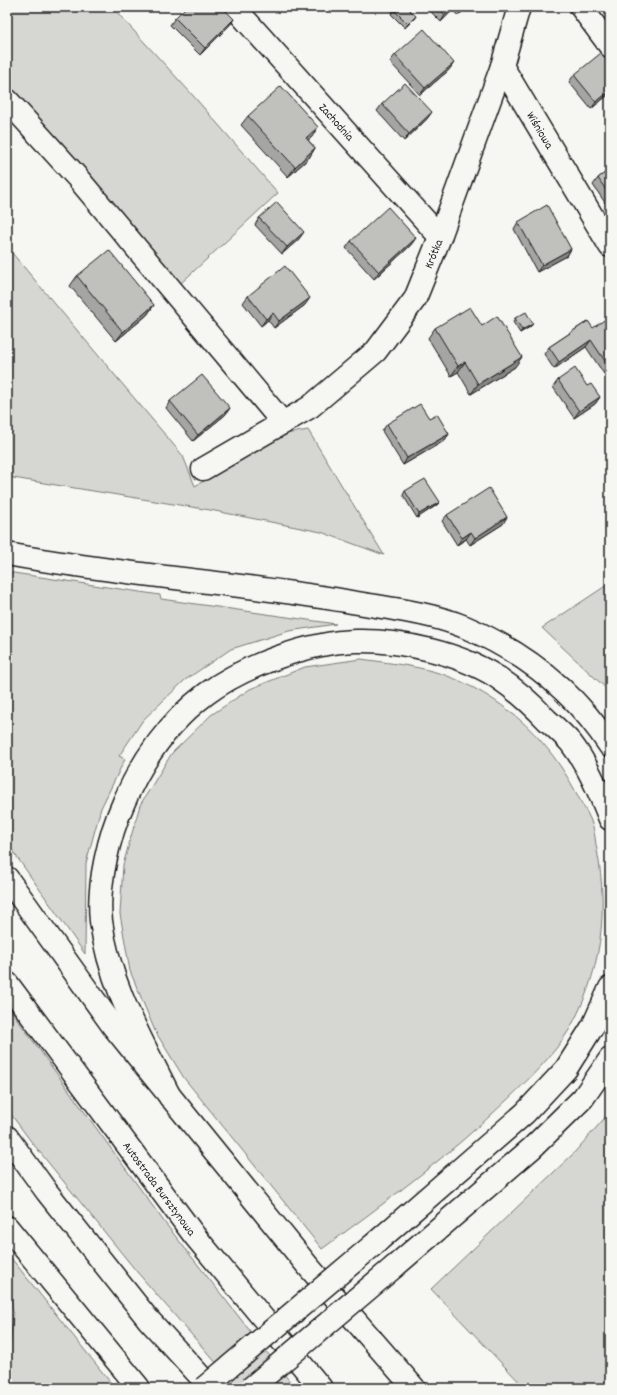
<svg xmlns="http://www.w3.org/2000/svg" width="617" height="1395" font-family="Dekko,sans-serif">
	<style>
		.green { fill: #d6d6d2; stroke: #797977 }
		.lines { fill: none; stroke-linecap: round; stroke-linejoin: round }
		.minor-casing { stroke: #1c1c1c; stroke-width: 25 }
		.highway-casing { stroke: #1c1c1c; stroke-width: 25 }
		.minor { stroke: #f6f6f2; stroke-width: 22 }
		.highway { stroke: #f6f6f2; stroke-width: 22 }
		.highway-bridge-casing { stroke: #1c1c1c; stroke-width: 25; stroke-linecap: butt }
		.highway-bridge { stroke: #f6f6f2; stroke-width: 22 }
		.wall { fill: #a5a5a3; stroke: #1c1c1c }
		.shaded-wall { fill: #868684; stroke: #1c1c1c }
		.building { fill: #c0c0bd; stroke: #1c1c1c }
		.labels { text-anchor: middle; stroke-width: 4; stroke-linejoin: round; paint-order: stroke }
		.street-label { font-size: 12px; fill: #1c1c1c; stroke: #f6f6f2 }
	</style>
	<rect width="100%" height="100%" fill="#f6f6f2"/>
	<filter id="ink" filterUnits="userSpaceOnUse"><feTurbulence type="fractalNoise" baseFrequency=".025" numOctaves="2"/><feDisplacementMap in="SourceGraphic" scale="8" xChannelSelector="R" yChannelSelector="G"/><feConvolveMatrix kernelMatrix="1 2 1 2 8 2 1 2 1" color-interpolation-filters="sRGB"/></filter>
	<g filter="url(#ink)">
		<path class="green" d="M 7,7 L 112,7 L 189,91 L 278,193 L 180,284 L 7,88 Z
			M 7,247 L 183,456 L 195,486 L 286,434 L 308,430 L 384,555 L 321,532 L 210,510 L 7,477 Z
			M 7,572 L 160,595 L 161,599 L 336,624 L 289,631 L 231,649 L 185,680 L 143,720 L 119,756 L 125,759 L 101,808 L 86,863 L 85,954 L 7,843 Z
			M 610,583 L 610,692 L 542,628 Z
			M 361,659 C 396,664 432,667 464,683 C 518,709 555,749 581,802 C 585,809 590,817 592,824 C 595,832 595,841 597,850 C 609,913 601,974 569,1030 C 553,1056 529,1079 507,1100 C 450,1155 386,1202 322,1249 L 184,1078 L 155,1031 L 130,971 L 120,914 L 123,865 L 140,805 L 172,753 L 211,715 L 250,689 L 305,667 Z
			M 7,1005 L 165,1223 L 295,1388 L 238,1388 L 137,1272 L 30,1140 L 7,1109 Z
			M 610,1112 L 610,1388 L 525,1388 L 431,1289 L 573,1154 Z
			M 7,1253 L 115,1388 L 7,1388 L 13,1313 L 7,1269 Z"/>
		<g class="lines">
			<g class="minor-casing">
				<g id="minor">
					<path id="s1" d="M 234,7 L 440,237"/>
					<path id="s2" d="M 519,7 L 502,66 L 610,246"/>
					<path d="M 581,7 L 610,46"/>
					<path d="M 7,100 L 76,176 L 283,423"/>
					<path id="s3" d="M 203,469 L 310,407 L 376,351 L 415,299 L 440,237 L 502,66"/>
				</g>
			</g>
			<g class="highway-casing">
				<g id="highway">
					<path d="M 7,554 C 119,575 234,582 346,601 C 385,608 428,612 465,627 C 526,653 574,691 610,746"/>
					<path d="M 7,878 L 113,1026 L 307,1265 L 414,1388"/>
					<path id="s4" d="M 7,983 L 194,1235 L 321,1388"/>
					<path d="M 170,1097 C 142,1040 109,985 101,921 C 97,885 109,835 124,802 C 142,760 170,721 206,694 C 243,666 310,642 356,641 C 401,640 459,653 497,677 C 515,689 532,704 547,720 C 555,727 564,735 571,743 C 588,765 600,793 610,819"/>
					<path d="M 7,1137 L 47,1192 L 148,1319 L 211,1388"/>
					<path d="M 7,1227 L 139,1388"/>
					<path d="M 372,1246 L 525,1113 L 566,1069 L 593,1026 L 610,988"/>
					<path d="M 394,1267 L 532,1148 L 583,1098 L 610,1059"/>
				</g>
			</g>
			<use href="#minor" class="minor"/>
			<use href="#highway" class="highway"/>
			<g class="highway-bridge-casing">
				<path id="highway-bridge" d="M 204,1388 L 372,1246
					M 251,1388 L 394,1267"/>
			</g>
			<use href="#highway-bridge" class="highway-bridge"/>
		</g>
		<path class="wall" d="M 426,7 L 467,7 L 458,16 L 453,10 L 441,22 Z
			M 394,10 L 416,16 L 413,20 L 405,28 L 391,14 Z
			M 175,18 L 234,19 L 229,26 L 200,55 L 170,25 Z
			M 395,55 L 449,70 L 420,95 L 390,62 Z
			M 610,65 L 610,97 L 608,95 L 591,109 L 569,82 L 574,75 Z
			M 382,104 L 427,119 L 404,141 L 377,111 Z
			M 248,116 L 312,137 L 308,140 L 315,148 L 309,158 L 288,177 L 241,125 Z
			M 610,165 L 610,210 L 593,185 L 598,178 L 608,171 L 609,166 Z
			M 259,218 L 299,239 L 282,254 L 255,225 Z
			M 518,222 L 571,249 L 567,256 L 537,272 L 514,229 Z
			M 351,241 L 411,245 L 374,279 L 346,248 Z
			M 77,276 L 154,305 L 147,315 L 116,341 L 70,286 Z
			M 248,296 L 305,305 L 274,328 L 268,320 L 261,326 L 243,303 Z
			M 515,318 L 533,324 L 530,327 L 520,333 L 513,322 Z
			M 588,321 L 610,370 L 604,374 L 586,347 L 554,369 L 544,354 L 549,347 Z
			M 482,326 L 515,367 L 471,394 L 458,372 L 451,376 L 428,338 L 435,328 Z
			M 558,380 L 587,386 L 600,397 L 595,404 L 574,418 L 553,387 Z
			M 170,401 L 230,408 L 225,415 L 193,441 L 166,408 Z
			M 429,418 L 449,434 L 444,441 L 403,465 L 382,431 L 387,424 Z
			M 405,491 L 440,502 L 437,505 L 417,518 L 403,495 Z
			M 447,515 L 503,524 L 470,545 L 466,539 L 457,545 L 442,521 Z"/>
		<path class="shaded-wall" d="M 454,7 L 455,7 L 453,10 L 441,22 L 445,15 Z
			M 465,7 L 467,7 L 458,16 L 463,9 Z
			M 416,16 L 413,20 L 405,28 L 408,24 Z
			M 234,19 L 229,26 L 200,55 L 205,48 Z
			M 454,63 L 449,70 L 420,95 L 425,88 Z
			M 610,91 L 610,93 L 608,95 L 591,109 L 596,102 Z
			M 432,112 L 427,119 L 404,141 L 409,134 Z
			M 318,127 L 312,137 L 300,148 L 306,138 Z
			M 315,148 L 309,158 L 288,177 L 295,167 Z
			M 304,232 L 299,239 L 282,254 L 287,247 Z
			M 416,238 L 411,245 L 374,279 L 379,272 Z
			M 571,249 L 567,256 L 537,272 L 542,265 Z
			M 310,298 L 305,305 L 274,328 L 279,321 Z
			M 154,305 L 147,315 L 116,341 L 123,332 Z
			M 273,313 L 268,320 L 261,326 L 266,319 Z
			M 533,324 L 530,327 L 520,333 L 522,330 Z
			M 591,340 L 586,347 L 554,369 L 559,362 Z
			M 522,357 L 515,367 L 471,394 L 478,384 Z
			M 465,362 L 458,372 L 451,376 L 458,366 Z
			M 610,366 L 610,370 L 604,374 L 609,367 Z
			M 600,397 L 595,404 L 574,418 L 579,411 Z
			M 230,408 L 225,415 L 193,441 L 198,435 Z
			M 449,434 L 444,441 L 403,465 L 407,458 Z
			M 440,502 L 437,505 L 417,518 L 419,514 Z
			M 507,517 L 503,524 L 470,545 L 475,538 Z
			M 471,532 L 466,539 L 457,545 L 462,538 Z"/>
		<path class="building" d="M 186,7 L 222,7 L 234,19 L 205,48 L 175,18 Z
			M 397,7 L 407,7 L 416,16 L 408,24 L 394,10 Z
			M 438,7 L 454,7 L 445,15 Z
			M 424,29 L 454,63 L 425,88 L 395,55 Z
			M 601,53 L 610,65 L 610,91 L 596,102 L 574,75 Z
			M 405,83 L 432,112 L 409,134 L 382,104 Z
			M 281,86 L 318,127 L 306,138 L 315,148 L 295,167 L 248,116 Z
			M 610,169 L 610,196 L 598,178 Z
			M 277,202 L 304,232 L 287,247 L 259,218 Z
			M 547,205 L 571,249 L 542,265 L 518,222 Z
			M 388,207 L 416,238 L 379,272 L 351,241 Z
			M 109,250 L 154,305 L 123,332 L 77,276 Z
			M 285,266 L 310,298 L 279,321 L 273,313 L 266,319 L 248,296 Z
			M 470,307 L 482,326 L 497,316 L 522,357 L 478,384 L 465,362 L 458,366 L 435,328 Z
			M 526,312 L 533,324 L 522,330 L 515,318 Z
			M 610,316 L 610,366 L 609,367 L 591,340 L 559,362 L 549,347 L 588,321 L 593,328 Z
			M 575,368 L 587,386 L 591,384 L 600,397 L 579,411 L 558,380 Z
			M 202,375 L 230,408 L 198,435 L 170,401 Z
			M 420,404 L 429,418 L 437,414 L 449,434 L 407,458 L 387,424 Z
			M 425,479 L 440,502 L 419,514 L 405,491 Z
			M 489,488 L 507,517 L 475,538 L 471,532 L 462,538 L 447,515 Z"/>
	</g>
	<g class="labels">
		<g class="street-label">
			<text dy="4" stroke="none"><textPath href="#s1" startOffset="154">Zachodnia</textPath></text>
			<text dy="4" stroke="none"><textPath href="#s2" startOffset="136">Wiśniowa</textPath></text>
			<text dy="4" stroke="none"><textPath href="#s3" startOffset="324">Krótka</textPath></text>
			<text dy="4" stroke="none"><textPath href="#s4" startOffset="256">Autostrada Bursztynowa</textPath></text>
		</g>
	</g>
	<rect width="617" height="1395" fill="none" stroke="#f6f6f2" stroke-width="24"/>
	<rect x="12" y="12" width="593" height="1371" fill="none" stroke="#1c1c1c" stroke-width="1.5" filter="url(#ink)"/>
</svg>
